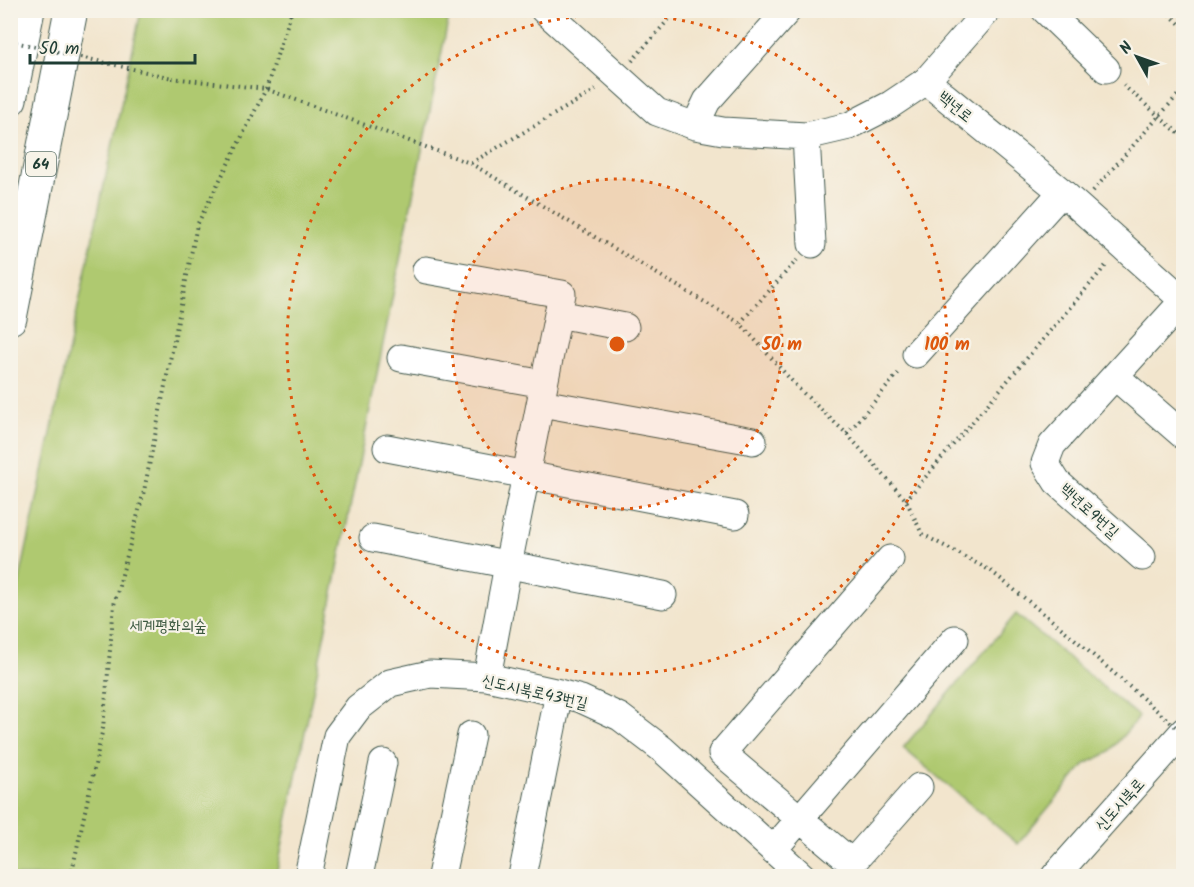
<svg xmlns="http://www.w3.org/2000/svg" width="1194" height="887" font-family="Kalam,'Poor Story',sans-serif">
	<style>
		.green { fill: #afc96f; stroke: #678352; stroke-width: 1.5 }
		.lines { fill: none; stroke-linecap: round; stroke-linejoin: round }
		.minor-casing { stroke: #3f564b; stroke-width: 29 }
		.highway-casing { stroke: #3f564b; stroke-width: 35 }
		.path { stroke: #3f564b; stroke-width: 4; stroke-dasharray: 1.5 4.5; stroke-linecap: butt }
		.minor { stroke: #fff; stroke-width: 27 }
		.highway { stroke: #fff; stroke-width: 33 }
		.path-bridge { stroke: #3f564b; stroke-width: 4; stroke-dasharray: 1.5 4.5; stroke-linecap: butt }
		.ring { fill: none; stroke: #de580e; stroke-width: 3; stroke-dasharray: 3 6 }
		.labels { text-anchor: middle; stroke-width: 4.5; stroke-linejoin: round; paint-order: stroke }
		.shield { fill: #f7f3e8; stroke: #60746a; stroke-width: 1.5 }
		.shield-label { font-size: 15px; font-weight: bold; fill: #1f3d34 }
		.street-label { font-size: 16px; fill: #1f3d34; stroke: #f7f3e8 }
		.park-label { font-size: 16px; fill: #3c5940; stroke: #f7f3e8 }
		.centre { fill: #de580e; stroke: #f7f3e8; stroke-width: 3 }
		.ring-label { font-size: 18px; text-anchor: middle; font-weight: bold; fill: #de580e; stroke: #f7f3e8; stroke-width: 4.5; stroke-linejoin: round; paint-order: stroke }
	</style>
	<rect width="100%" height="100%" fill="#f7f3e8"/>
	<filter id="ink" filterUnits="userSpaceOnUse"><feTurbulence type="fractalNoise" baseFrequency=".0167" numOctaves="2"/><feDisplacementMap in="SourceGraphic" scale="12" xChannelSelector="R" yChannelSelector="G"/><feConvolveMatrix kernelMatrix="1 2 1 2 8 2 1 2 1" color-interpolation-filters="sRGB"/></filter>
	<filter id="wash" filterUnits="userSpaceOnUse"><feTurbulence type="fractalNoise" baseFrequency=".008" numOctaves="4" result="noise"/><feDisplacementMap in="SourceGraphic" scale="24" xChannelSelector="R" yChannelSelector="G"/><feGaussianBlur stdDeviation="1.35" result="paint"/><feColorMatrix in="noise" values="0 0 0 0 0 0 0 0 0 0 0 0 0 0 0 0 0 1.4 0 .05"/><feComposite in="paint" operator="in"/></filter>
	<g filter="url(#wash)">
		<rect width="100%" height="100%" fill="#f2e5cd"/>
		<path class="green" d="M 141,11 L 450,11 L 276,876 L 11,876 L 11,621 Z
			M 1016,614 L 1139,717 L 1108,753 L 1085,764 L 1018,844 L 903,748 Z"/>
	</g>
	<g filter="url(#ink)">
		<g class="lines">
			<g class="minor-casing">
				<path id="minor" d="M 544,10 L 657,112 L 695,126 L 723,131 L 806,136 L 849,126 L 890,105 L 926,81 L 1062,192 L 1184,301
					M 1045,10 L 1106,69
					M 926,81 L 988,10
					M 695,126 L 707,101 L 788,10
					M 806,136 L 812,244
					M 426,270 L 562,294 L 508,565 L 487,677
					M 558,314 L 625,327
					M 916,354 L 1062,192
					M 401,358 L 544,384
					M 1116,377 L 1184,436
					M 541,403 L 753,441
					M 387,448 L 735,515
					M 373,538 L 663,595
					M 1142,557 L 1057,482 L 1045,463 L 1052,445 L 1184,300
					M 890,559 L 722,753 L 852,863 L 919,787
					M 773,850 L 955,639
					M 308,876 L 337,736 L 358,708 L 390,683 L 430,674 L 487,677 L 559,693 L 581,699 L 620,717 L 662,749 L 802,876
					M 359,876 L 383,763
					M 441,876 L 471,735
					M 522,876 L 559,693
					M 1055,876 L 1184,731"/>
			</g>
			<g class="highway-casing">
				<path id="highway" d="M 10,99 L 28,10
					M 10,318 L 71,10"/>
			</g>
			<path class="path" d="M 1165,10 L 1184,28
				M 632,61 L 677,10
				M 172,78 L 266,89 L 470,163 L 740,323 L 799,389 L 847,434 L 906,500 L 922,534 L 991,571 L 1070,635
				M 1123,85 L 1184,138
				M 471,163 L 596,90
				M 1093,191 L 1184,88
				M 740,323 L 797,260
				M 847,434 L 901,370
				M 906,500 L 1108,263
				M 71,876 L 103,728 L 114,605 L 144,491 L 197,225 L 266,89 L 292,10"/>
			<use href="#minor" class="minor"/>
			<use href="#highway" class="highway"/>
			<path class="path-bridge" d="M 10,41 L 172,78
				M 1070,635 L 1184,734"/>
		</g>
	</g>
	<circle cx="617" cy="344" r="165" fill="#de580e" fill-opacity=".12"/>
	<g class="ring">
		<circle cx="617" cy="344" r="165"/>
		<circle cx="617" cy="344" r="330"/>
	</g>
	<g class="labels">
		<rect class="shield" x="26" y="152" width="30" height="24" rx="4.5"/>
		<g class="shield-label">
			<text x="41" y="169">64</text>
		</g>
		<g class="street-label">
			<text transform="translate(956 106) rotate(39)" y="6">백년로</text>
			<text transform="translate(1090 510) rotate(42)" y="6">백년로9번길</text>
			<text transform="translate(535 691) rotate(13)" y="6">신도시북로43번길</text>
			<text transform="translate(1119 804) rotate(-48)" y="6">신도시북로</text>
		</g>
		<g class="park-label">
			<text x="168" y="631">세계평화의숲</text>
		</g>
	</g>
	<circle cx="617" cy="344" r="9" class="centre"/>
	<g class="ring-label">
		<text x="782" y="350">50 m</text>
		<text x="947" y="350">100 m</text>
	</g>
	<rect width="1194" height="887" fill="none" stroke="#f7f3e8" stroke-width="36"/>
	<g transform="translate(1137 57) rotate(310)" stroke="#f7f3e8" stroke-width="4.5" paint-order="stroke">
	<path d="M0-4.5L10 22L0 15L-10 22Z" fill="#1f3d34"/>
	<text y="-9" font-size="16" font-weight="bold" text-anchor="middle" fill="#1f3d34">N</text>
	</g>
	<path d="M30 54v9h165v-9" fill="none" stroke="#1f3d34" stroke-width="3"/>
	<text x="39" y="54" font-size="18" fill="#1f3d34" stroke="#f7f3e8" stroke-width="4.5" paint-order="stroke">50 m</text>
</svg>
